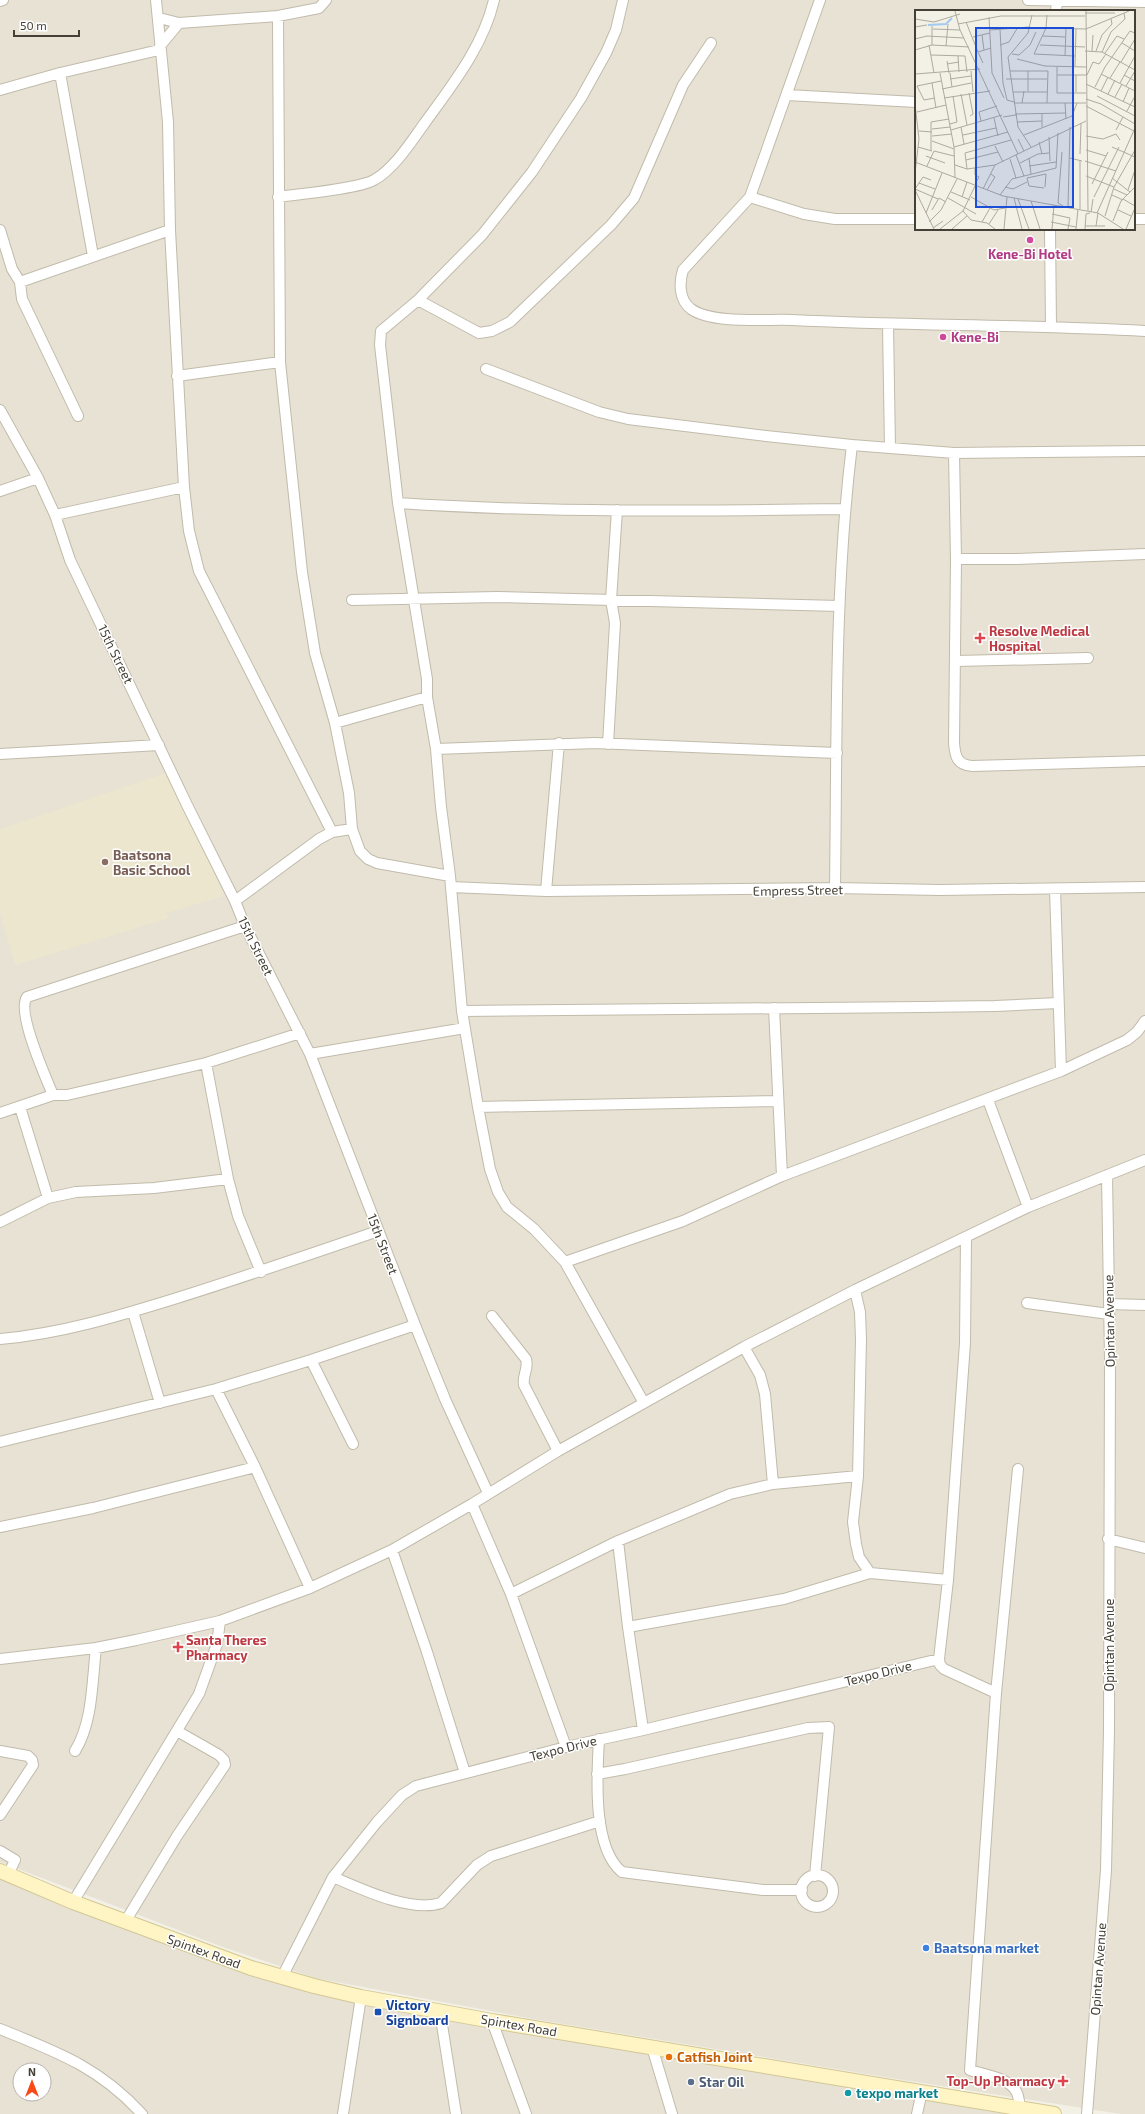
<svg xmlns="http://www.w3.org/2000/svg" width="1145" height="2114" font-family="'Exo 2',sans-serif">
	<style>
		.residential { fill: #e7e2d4; fill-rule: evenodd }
		.education { fill: #ece6cf }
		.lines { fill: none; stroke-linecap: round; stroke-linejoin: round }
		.street-casing { stroke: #c1bbab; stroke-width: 12 }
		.secondary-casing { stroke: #d3c795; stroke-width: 16 }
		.street { stroke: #fff; stroke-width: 10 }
		.secondary { stroke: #fef4c4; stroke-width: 14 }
		.hotel-dot { fill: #d1479c; stroke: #fff; stroke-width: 1.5 }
		.health-dot { fill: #e0444e; stroke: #fff; stroke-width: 1.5 }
		.education-dot { fill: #8d6e63; stroke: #fff; stroke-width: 1.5 }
		.shop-dot { fill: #3f7fe0; stroke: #fff; stroke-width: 1.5 }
		.transit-dot { fill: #1a4fb4; stroke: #fff; stroke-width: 1.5 }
		.food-dot { fill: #e8710a; stroke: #fff; stroke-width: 1.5 }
		.service-dot { fill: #5c6f8a; stroke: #fff; stroke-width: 1.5 }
		.culture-dot { fill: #0f9aa8; stroke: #fff; stroke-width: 1.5 }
		.labels { text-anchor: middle; stroke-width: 3; stroke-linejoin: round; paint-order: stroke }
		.hotel-label { font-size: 13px; font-weight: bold; fill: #b23c85; stroke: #fff }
		.health-label { font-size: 13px; font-weight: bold; fill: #be3a42; stroke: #fff; text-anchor: start }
		.street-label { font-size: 13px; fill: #454035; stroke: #fff }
		.education-label { font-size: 13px; font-weight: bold; fill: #785e54; stroke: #fff; text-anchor: start }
		.shop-label { font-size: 13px; font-weight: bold; fill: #366cbe; stroke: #fff; text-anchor: start }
		.transit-label { font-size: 13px; font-weight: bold; fill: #164399; stroke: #fff; text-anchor: start }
		.food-label { font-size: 13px; font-weight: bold; fill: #c56008; stroke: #fff; text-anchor: start }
		.service-label { font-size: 13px; font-weight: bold; fill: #4e5e75; stroke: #fff; text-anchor: start }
		.culture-label { font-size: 13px; font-weight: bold; fill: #0d838f; stroke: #fff; text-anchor: start }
		.inset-river { fill: none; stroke: #a2caf0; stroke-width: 2 }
		.inset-road { fill: none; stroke: #adaa9f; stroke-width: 1 }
		.view { fill: #1d4ed8; fill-opacity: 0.15; stroke: #1d4ed8; stroke-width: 2 }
		.inset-edge { fill: none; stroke: #454035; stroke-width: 2 }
	</style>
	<rect width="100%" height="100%" fill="#f3f0e6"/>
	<path class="residential" d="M 0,0 L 1145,0 L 1145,2114 L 1121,2114 L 897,2079 L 539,2020 L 315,1978 L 220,1946 L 0,1862 ZM 916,11 L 1134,11 L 1134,229 L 916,229 Z
		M 0,1877 L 229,1968 L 310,1992 L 1019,2114 L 0,2114 ZM 20,2070 L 44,2070 L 44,2094 L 20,2094 Z"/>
	<path class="education" d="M 172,771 L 224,896 L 167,913 L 169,918 L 15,965 L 0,913 L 0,829 Z"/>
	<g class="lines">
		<g class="street-casing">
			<path id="street" d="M 156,0 L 168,122 L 170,230 L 184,487 L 189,531 L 199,571 L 332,832
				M 623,0 L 616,30 L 606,53 L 581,98 L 532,172 L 482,235 L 418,300 L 381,331 L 380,345 L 398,503 L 427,679 L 427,697 L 436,749 L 441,807 L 450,876 L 462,1011 L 478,1107 L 490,1169 L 498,1192 L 507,1207 L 534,1229 L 565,1262 L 644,1403
				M 820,0 L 750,197 L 683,270 C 679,283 679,300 691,309 C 712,324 765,319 792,320 C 909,326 1027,324 1145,331
				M 1028,0 L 1145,2
				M 0,1 L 3,0
				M 1056,11 L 1057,1
				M 278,16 L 280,362 L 302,572 L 315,653 L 335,723 L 349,793 L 352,829 L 360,851 L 368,859 L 377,863 L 450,876
				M 159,18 L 179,23 L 278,16 L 319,8 L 326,0
				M 160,46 L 179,23
				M 60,73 L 93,256
				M 0,90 L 60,73 L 159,50
				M 787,95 L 916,102
				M 278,197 C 299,194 358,189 374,180 C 394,169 411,142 424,124 C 452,85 483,47 494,0
				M 750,197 L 804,214 L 835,219 L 916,219
				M 1134,219 L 1145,219
				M 1050,229 L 1051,327
				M 0,230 L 12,269 L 20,282 L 170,230
				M 20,282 L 22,299 L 78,416
				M 418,300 L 479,333 L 492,331 L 510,322 L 611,225 L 634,198 L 683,85 L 711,43
				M 888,325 L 890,448
				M 486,369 L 599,412 L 628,419 L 766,436 L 852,445 L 954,453 L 1145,451
				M 177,376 L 280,362
				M 0,410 L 38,478 L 55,515 L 70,560 L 187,805 L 235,901 L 245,926 L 310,1054 L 415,1325 L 445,1399 L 488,1493
				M 954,453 L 956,559 L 954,743 C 955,756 957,765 972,766 L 1145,761
				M 0,491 L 38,478
				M 398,503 C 547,513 696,511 844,509
				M 55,515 L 184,487
				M 956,559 L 1017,559 L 1145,554
				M 352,600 L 497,597 L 839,606
				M 956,661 L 1088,658
				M 335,723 L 427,697
				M 608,744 L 615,623 L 611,600 L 617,510
				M 436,749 L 595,743 L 837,753
				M 0,754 L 159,745
				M 451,887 L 546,891 L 835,888 L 940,890 L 1145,887
				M 835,888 C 837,741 834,592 852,445
				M 1055,889 L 1061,1071
				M 546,891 L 559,743
				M 235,901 L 319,839 L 332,832 L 352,829
				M 774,1008 L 782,1176
				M 462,1011 L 922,1007 L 995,1006 L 1058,1003
				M 310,1054 L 465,1028
				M 206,1063 L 228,1179 L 238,1216 L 261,1272
				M 53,1095 C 46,1078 16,1011 27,997 L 245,926
				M 988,1100 L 1028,1207
				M 20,1107 L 48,1198
				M 478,1107 L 777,1101
				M 0,1113 L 53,1095 L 67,1095 L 206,1063 L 300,1033
				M 0,1222 L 48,1198 L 76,1192 L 154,1188 L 228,1179
				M 966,1237 L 965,1343 L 948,1580 L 939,1659 L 940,1665 L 944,1669 L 996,1693
				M 565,1262 L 683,1221 L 782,1176 L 1061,1071 L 1127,1040 L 1137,1032 L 1145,1021
				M 855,1290 L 860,1312 L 861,1339 L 858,1476 L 853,1522 L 856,1544 L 859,1557 L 870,1573
				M 1027,1303 L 1109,1314
				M 1109,1304 L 1145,1305
				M 133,1312 L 160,1403
				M 492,1316 L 526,1359 C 529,1369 522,1375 524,1385 L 558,1451
				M 0,1339 C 60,1334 119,1316 177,1298 C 244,1277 311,1254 378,1231
				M 744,1347 L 760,1375 L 765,1394 L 773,1484
				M 311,1360 L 353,1444
				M 216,1389 L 255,1467 L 310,1588
				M 0,1442 L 216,1389 L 311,1360 L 415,1325
				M 1018,1469 L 996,1693 L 970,2070 C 984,2075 1011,2078 1017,2093 C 1019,2098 1019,2104 1021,2109
				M 472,1504 L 511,1594 L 566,1747
				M 0,1527 L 93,1508 L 255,1467
				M 1108,1539 L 1145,1548
				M 618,1541 L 628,1627 L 643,1730
				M 392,1550 L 427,1652 L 465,1773
				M 511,1594 L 618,1541 L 730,1494 L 773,1484 L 858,1476
				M 628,1627 L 784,1599 L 870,1573 L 948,1580
				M 0,1659 L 96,1648 L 136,1640 L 220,1621 L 310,1588 L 392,1550 L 472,1504 L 558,1451 L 644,1403 L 744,1347 L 855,1290 L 1028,1207 L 1145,1160
				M 599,1739 C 597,1775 592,1848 622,1872 L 763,1890 L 802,1890
				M 0,1751 L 28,1756 L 32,1760 L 33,1765 L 0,1815
				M 75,1751 C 93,1722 92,1681 96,1648
				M 597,1774 L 625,1769 L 808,1728 L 829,1727 L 815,1876
				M 0,1851 L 15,1860 L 8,1875
				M801 1891a16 16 0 1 1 32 0a16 16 0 1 1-32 0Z
				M 333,1877 C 361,1889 411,1913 441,1903 L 477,1865 L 491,1856 L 600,1821
				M 73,1902 L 199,1694 L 217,1644 L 220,1621
				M 125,1922 L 177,1836 L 225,1765 L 224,1760 L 219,1755 L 177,1731
				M 282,1977 L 333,1877 L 377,1822 L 402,1795 L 416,1786 L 566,1747 L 643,1730 L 939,1659
				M 440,2012 L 456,2114
				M 492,2021 L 526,2114
				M 0,2029 C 57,2052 99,2067 142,2114
				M 652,2047 L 672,2114
				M 343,2114 L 361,1997
				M 917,2114 L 922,2091
				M 1087,2114 L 1106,1870 L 1109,1731 L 1110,1359 L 1107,1175"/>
		</g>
		<g class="secondary-casing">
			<path id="secondary" d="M 0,1871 L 73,1902 L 251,1968 L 314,1986 L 361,1997 L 492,2021 L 1054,2114"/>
		</g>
		<use href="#street" class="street"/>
		<use href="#secondary" class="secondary"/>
	</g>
	<g class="hotel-dot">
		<circle cx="1030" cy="240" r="4"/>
		<circle cx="943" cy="337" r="4"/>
	</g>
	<g class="health-dot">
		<path d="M978 632h4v4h4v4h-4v4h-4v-4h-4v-4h4z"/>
		<path d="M176 1641h4v4h4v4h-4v4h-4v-4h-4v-4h4z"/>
		<path d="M1061 2075h4v4h4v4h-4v4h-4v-4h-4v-4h4z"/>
	</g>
	<circle class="education-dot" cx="105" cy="862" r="4"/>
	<circle class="shop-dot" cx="926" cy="1948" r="4"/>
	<rect class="transit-dot" x="374" y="2008" width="8" height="8" rx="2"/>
	<circle class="food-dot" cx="669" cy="2057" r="4"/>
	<circle class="service-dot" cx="691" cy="2082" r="4"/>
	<circle class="culture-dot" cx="848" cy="2093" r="4"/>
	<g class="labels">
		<g class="hotel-label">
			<text x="1030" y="259">Kene-Bi Hotel</text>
			<text x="951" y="342" text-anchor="start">Kene-Bi</text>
		</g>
		<g class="health-label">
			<text x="989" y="636">Resolve Medical<tspan x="989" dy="15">Hospital</tspan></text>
			<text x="186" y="1645">Santa Theres<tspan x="186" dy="15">Pharmacy</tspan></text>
			<text x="1055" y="2086" text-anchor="end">Top-Up Pharmacy</text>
		</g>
		<g class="street-label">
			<text transform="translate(116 654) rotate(64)" y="5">15th Street</text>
			<text transform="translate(798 890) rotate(-1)" y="5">Empress Street</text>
			<text transform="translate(256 946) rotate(64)" y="5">15th Street</text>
			<text transform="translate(383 1244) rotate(69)" y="5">15th Street</text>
			<text transform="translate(1109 1321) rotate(-91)" y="5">Opintan Avenue</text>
			<text transform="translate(1109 1645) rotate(-90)" y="5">Opintan Avenue</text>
			<text transform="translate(878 1673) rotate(-14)" y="5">Texpo Drive</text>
			<text transform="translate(563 1748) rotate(-14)" y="5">Texpo Drive</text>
			<text transform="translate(204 1951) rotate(20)" y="5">Spintex Road</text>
			<text transform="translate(1098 1969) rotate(-86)" y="5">Opintan Avenue</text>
			<text transform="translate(519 2025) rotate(10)" y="5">Spintex Road</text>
		</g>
		<g class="education-label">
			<text x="113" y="860">Baatsona<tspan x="113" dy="15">Basic School</tspan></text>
		</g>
		<g class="shop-label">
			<text x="934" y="1953">Baatsona market</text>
		</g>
		<g class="transit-label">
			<text x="386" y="2010">Victory<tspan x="386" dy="15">Signboard</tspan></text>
		</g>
		<g class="food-label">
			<text x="677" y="2062">Catfish Joint</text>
		</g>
		<g class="service-label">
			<text x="699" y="2087">Star Oil</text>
		</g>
		<g class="culture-label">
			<text x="856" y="2098">texpo market</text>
		</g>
	</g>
	<g transform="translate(915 10)">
		<rect width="220" height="220" fill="#f3f0e6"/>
		<path class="inset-river" d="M 13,15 L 31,14 L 37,8"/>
		<path class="inset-road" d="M 40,1 L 45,20 L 103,144M 171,1 L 173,201M 170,3 L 200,3M 132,5 L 131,18 L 119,44 L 160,46M 74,7 L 77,63 L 89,88M 0,9 L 19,12 L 45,4M 51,12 L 63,42 L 76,38M 43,14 L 86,6 L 170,6M 0,17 L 12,15M 131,18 L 171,19 L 214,1M 18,19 L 45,20M 75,20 L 114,17M 85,20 L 88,73 L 92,90 L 99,92M 67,25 L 69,40M 128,26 L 150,27M 58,27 L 75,23M 0,29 L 12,26 L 49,28M 207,33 L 220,41M 14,35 L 19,63M 17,35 L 17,16M 85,35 L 94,32 L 103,17M 125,35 L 170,37M 31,36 L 33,14M 0,40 L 17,35 L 54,37M 170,41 L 187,42 L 220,60M 177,41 L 178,25M 181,41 L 187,25 L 197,14 L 196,9M 63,42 L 68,53M 187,42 L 196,22 L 210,9 L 209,3M 190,43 L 202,26 L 209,29M 97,44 L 104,45 L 115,35 L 121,22M 16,45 L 50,46 L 52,62M 43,46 L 44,62M 150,46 L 151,18M 102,49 L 130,56 L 171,57M 32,51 L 34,63M 206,52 L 220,29M 32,54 L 44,52M 160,56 L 161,19M 142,57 L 142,83 L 171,83M 56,61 L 58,82M 95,61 L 133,61M 25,63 L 39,137 L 40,168M 35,63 L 37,77M 0,64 L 65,59M 186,64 L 220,81M 142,65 L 172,65 L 178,52 L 184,54 L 191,44M 209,65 L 220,71M 195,68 L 205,52M 35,69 L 56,66M 91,69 L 132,69M 17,73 L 21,98M 205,73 L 220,46M 171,74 L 220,97M 211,76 L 220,61M 180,77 L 190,57 L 215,21 L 220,23M 27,79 L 56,73M 113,81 L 113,61M 186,81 L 193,67M 98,82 L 132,82M 161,82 L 161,65M 54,83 L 58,104 L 55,106M 46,84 L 52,115M 193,84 L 200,70M 182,86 L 220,106M 200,87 L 207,74M 20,88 L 9,90 L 2,76 L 26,71M 29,88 L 75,81M 171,89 L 186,94 L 220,114M 208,92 L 214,78M 99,93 L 171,93M 107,93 L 109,81M 132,93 L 133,61M 150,93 L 151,109M 0,94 L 4,129 L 0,163M 171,96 L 219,121M 212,101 L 220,86M 2,102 L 31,95M 127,103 L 127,117M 100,104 L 151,103M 88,107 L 101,105M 79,108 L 83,126M 66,111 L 64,102 L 82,96M 102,112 L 127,111M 35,114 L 42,112 L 38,86M 46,117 L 49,134M 17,119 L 35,117M 36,120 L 87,105M 201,120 L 208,107M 4,121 L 17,122M 48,125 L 81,118M 109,125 L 157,106 L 162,93M 17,126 L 37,124M 171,126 L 188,129 L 201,124 L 205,130M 134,127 L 135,151M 103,129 L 109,141M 17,131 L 39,139M 124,132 L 127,144M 80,136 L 88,152M 3,137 L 17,141M 39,137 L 93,122M 116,137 L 103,117 L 93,47 L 113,23 L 117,5M 197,137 L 220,147M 171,140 L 191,146M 16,141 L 16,112 L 34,109M 147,142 L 143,193 L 148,196M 165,144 L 166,113M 101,145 L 109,166M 11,146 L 30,153M 114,148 L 116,164M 155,148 L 167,151M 95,149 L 101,168M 51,150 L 83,142M 170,151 L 201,161M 0,152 L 88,186 L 183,203 L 208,219M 105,153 L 123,144 L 134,143M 40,155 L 52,159 L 80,155 L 171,111M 12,156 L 19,141 L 39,146M 114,156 L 141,152M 60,158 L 60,165 L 64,167 L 60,174 L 62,175M 141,158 L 143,123M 52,159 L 50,143 L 96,130M 171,166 L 199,177M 112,168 L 131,164 L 130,177M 112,168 L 114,176 L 129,178M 197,168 L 215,182M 4,173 L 20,179M 177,174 L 193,142M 90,177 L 98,179 L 112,172M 0,179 L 23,189M 0,179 L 8,167 L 16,170M 68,179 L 80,155M 199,179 L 212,185M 0,180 L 19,219M 72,180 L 80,167 L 76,164M 213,180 L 220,160M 36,182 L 55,190M 85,185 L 97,169 L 141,158M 197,185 L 208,190M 47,187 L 52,172M 56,187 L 79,200 L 90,198M 179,187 L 204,137M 33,188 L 61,204M 99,188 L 107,219M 103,189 L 114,219M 208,189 L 220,196M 116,191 L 125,219M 153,197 L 155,117M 165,199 L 165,151M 17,200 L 24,188 L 31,192M 203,200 L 216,206M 48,201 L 56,210 L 72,213 L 80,219M 176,202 L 178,189M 11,203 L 27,163M 182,203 L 220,118M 137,204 L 155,208 L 153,219M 190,206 L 199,177 L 220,140M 198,211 L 206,191 L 220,177M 14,212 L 26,200 L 42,169M 67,212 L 75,198M 136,212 L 161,217M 74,214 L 83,200M 170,216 L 190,216M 181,216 L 183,203M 18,218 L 28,211M 25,219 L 48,201 L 60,176M 37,219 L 52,206M 89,219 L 92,187M 137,219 L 139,195M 161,219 L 163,199M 170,219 L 171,204 L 175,203M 211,219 L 220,198"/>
		<path class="view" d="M 61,18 L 158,18 L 158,197 L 61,197 Z"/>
		<rect width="220" height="220" class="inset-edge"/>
	</g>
	<g transform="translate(32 2082)"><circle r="19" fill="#ffffff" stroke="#b5b3ae"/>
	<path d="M0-3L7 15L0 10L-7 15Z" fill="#f94916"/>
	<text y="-6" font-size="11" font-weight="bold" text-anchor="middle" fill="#454035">N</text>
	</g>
	<path d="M14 30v6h65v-6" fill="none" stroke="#454035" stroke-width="2"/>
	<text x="20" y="30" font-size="12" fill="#454035" stroke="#ffffff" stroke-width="3" paint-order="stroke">50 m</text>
</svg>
